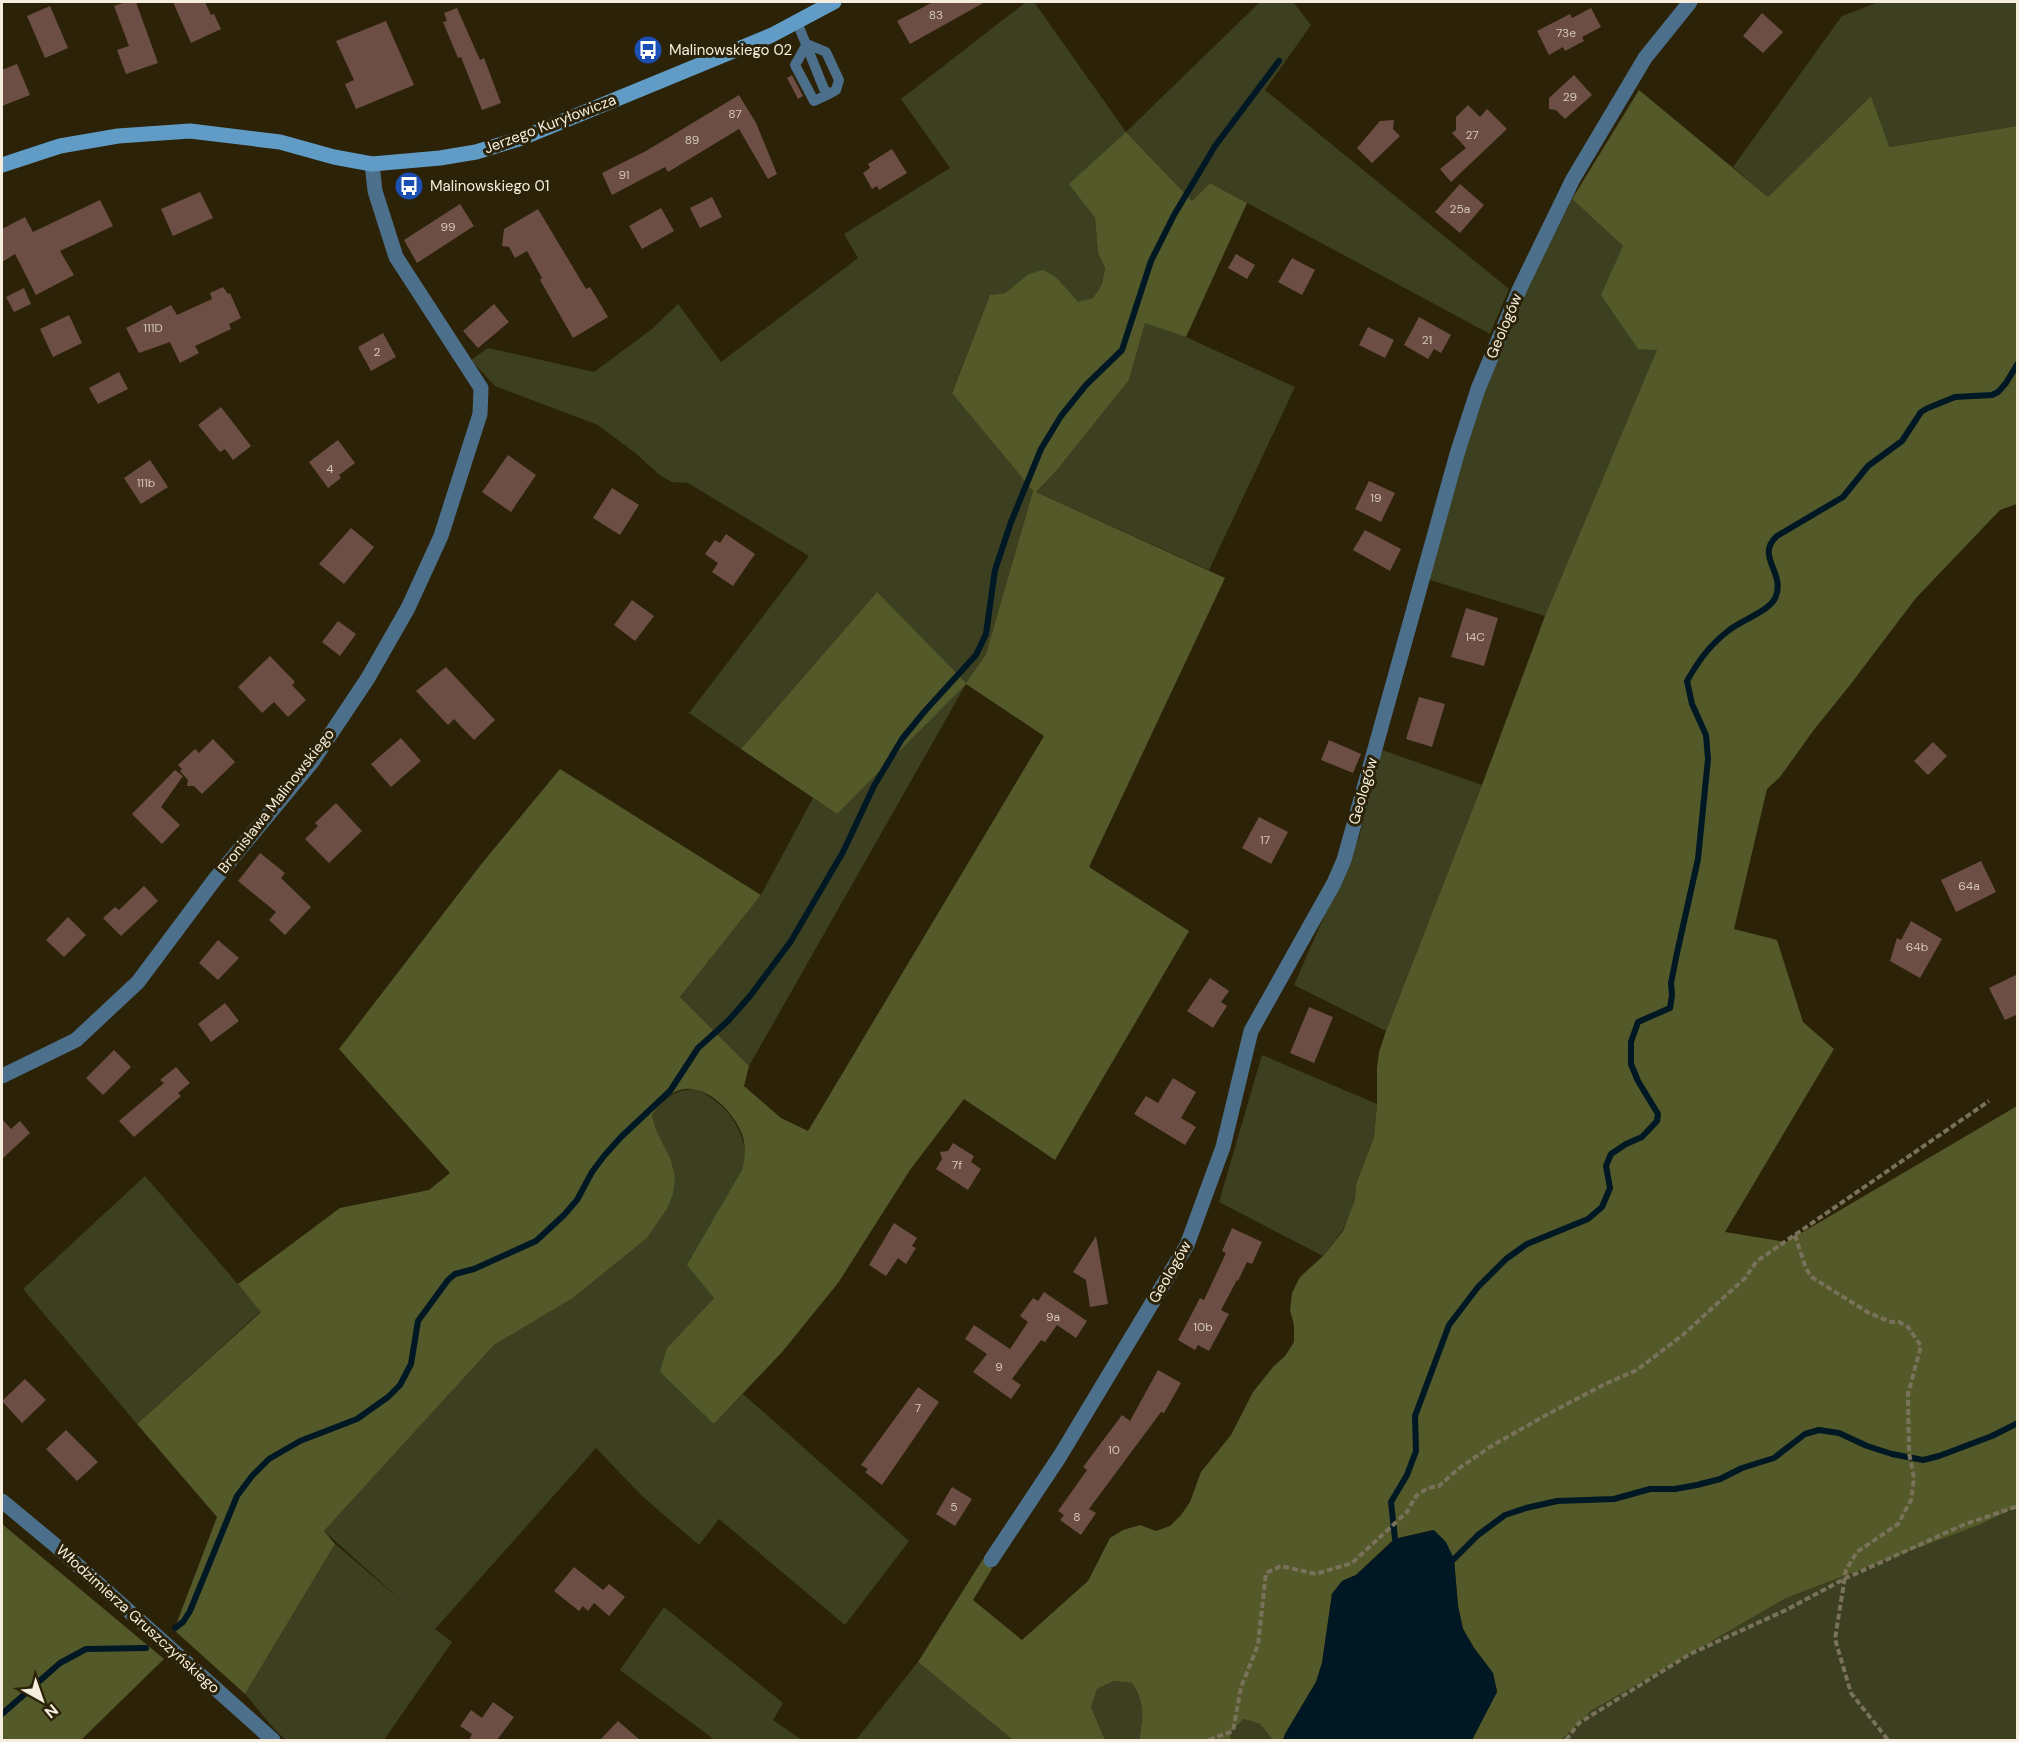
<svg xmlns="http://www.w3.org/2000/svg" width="2019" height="1742" font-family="'DM Sans',sans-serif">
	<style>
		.green { fill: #3c4021 }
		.forest { fill: #535929 }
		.water { fill: #001724 }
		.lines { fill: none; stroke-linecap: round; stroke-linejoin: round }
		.stream { stroke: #001724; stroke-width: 6 }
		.building { fill: #6c4e44 }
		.path { stroke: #7a715a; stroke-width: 4; stroke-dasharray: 6 3; stroke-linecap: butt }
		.lane { stroke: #4c708b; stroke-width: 10 }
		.street { stroke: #4c708b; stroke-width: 15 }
		.secondary { stroke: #609cc6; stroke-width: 15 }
		.labels { text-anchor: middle; stroke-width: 6; stroke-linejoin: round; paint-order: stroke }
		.number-label { font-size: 12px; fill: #d3c6b8 }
		.poi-label { font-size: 15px; fill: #f5eedf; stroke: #2c2207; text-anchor: start }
		.street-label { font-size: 15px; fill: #f5eedf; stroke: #2c2207 }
	</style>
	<rect width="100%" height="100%" fill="#2c2207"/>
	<path class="green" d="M 1026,2 L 1034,2 L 1126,132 L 1259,3 L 1257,2 L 1293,2 L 1311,25 L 1265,90 L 1509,289 L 1490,334 L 1210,183 L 1192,201 L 1126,132 L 1070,184 L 1095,218 L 1098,253 L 1105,268 L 1102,284 L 1093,298 L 1078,303 L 1057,278 L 1017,284 L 1005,293 L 990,295 L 952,392 L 1033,491 L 986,654 L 966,684 L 749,1066 L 680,997 L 761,895 L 813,798 L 837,814 L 877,592 L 741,749 L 689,713 L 809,556 L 688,483 L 672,482 L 661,476 L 634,452 L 598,425 L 495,386 L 471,360 L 488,348 L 594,372 L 652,329 L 678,304 L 721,362 L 858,258 L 844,234 L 950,168 L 901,99 Z
		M 1879,2 L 2017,2 L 2017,126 L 1888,147 L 1871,96 L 1768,197 L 1733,167 L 1842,16 Z
		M 1572,199 L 1623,246 L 1638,349 L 1658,349 L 1545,616 L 1427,579 L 1481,393 L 1517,309 Z
		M 1145,322 L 1186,337 L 1295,387 L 1209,570 L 1036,492 L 1057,470 L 1129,380 Z
		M 1382,750 L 1482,785 L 1386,1031 L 1294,985 L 1359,837 Z
		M 1262,1055 L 1377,1104 L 1374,1137 L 1356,1184 L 1355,1200 L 1350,1215 L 1342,1231 L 1323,1256 L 1219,1202 Z
		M 696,1089 C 725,1104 740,1121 746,1154 L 714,1298 L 667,1348 L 714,1424 L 743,1394 L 909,1541 L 845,1625 L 719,1519 L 699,1545 L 643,1497 L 596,1448 L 435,1629 L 452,1642 L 384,1740 L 286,1740 C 270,1726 259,1710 245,1694 L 335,1544 L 402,1601 L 324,1531 L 494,1345 L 573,1298 L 647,1238 L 667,1209 L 675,1176 L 671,1160 L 656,1130 L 652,1115 C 666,1097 673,1090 696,1089 Z
		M 145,1176 L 261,1311 L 137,1424 L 23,1289 Z
		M 2017,1507 L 2017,1740 L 1561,1740 L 1591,1711 L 1786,1598 L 1979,1525 Z
		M 664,1607 L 783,1703 L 773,1720 L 802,1740 L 715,1740 L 620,1670 Z
		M 918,1662 L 1013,1740 L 856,1740 Z
		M 1114,1681 L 1132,1683 C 1146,1705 1143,1716 1139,1740 L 1105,1740 L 1091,1707 L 1097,1689 Z
		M 1244,1719 L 1260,1724 L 1273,1740 L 1230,1740 L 1231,1731 Z"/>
	<path class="forest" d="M 1639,90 L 1768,197 L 1871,96 L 1889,147 L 2017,126 L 2017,504 L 2000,510 L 1916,598 L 1850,685 L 1813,731 L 1780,777 L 1767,789 L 1734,929 L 1777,940 L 1803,1022 L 1834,1049 L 1725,1232 L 1786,1242 L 2017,1106 L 2017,1507 L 1979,1525 L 1786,1598 L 1591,1711 L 1561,1740 L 1472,1740 L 1497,1691 L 1493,1673 L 1474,1648 L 1463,1629 L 1458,1606 L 1454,1559 L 1433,1530 L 1394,1539 L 1356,1575 L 1342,1581 L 1332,1594 L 1322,1663 L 1316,1682 L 1285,1734 L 1283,1740 L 1273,1740 L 1260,1724 L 1244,1719 L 1231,1731 L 1230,1740 L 1139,1740 C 1143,1716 1146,1705 1132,1683 L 1114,1681 L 1097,1689 L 1091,1707 L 1105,1740 L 1013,1740 L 918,1662 L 983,1559 L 992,1569 L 973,1600 L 1022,1640 L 1088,1581 L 1110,1538 L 1123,1530 L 1140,1525 L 1156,1531 L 1170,1526 L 1181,1515 L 1190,1502 L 1201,1472 L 1231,1435 L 1253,1392 L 1273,1367 L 1285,1356 L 1294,1342 L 1294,1325 L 1290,1310 L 1292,1293 L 1300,1277 L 1323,1256 L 1343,1231 L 1355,1200 L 1356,1184 L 1374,1137 L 1377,1104 L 1377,1068 L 1379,1052 L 1386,1031 L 1482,785 L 1545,616 L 1657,350 L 1638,349 L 1601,295 L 1623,246 L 1572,199 Z
		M 1126,132 L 1192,201 L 1210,183 L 1247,203 L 1186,337 L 1145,323 L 1129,380 L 1057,470 L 1036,492 L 1225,578 L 1089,867 L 1189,931 L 1055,1160 L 964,1099 L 910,1170 L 838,1283 L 783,1351 L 714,1424 L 660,1372 L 667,1348 L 714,1298 L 687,1265 L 742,1170 C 745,1159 746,1149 743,1137 C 736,1114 706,1082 680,1090 C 668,1093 659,1106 652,1115 L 656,1130 L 671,1160 L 675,1176 L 673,1193 L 667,1209 L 647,1238 L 573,1298 L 494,1345 L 324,1531 L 335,1544 L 245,1694 L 174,1630 L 217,1517 L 137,1424 L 261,1312 L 238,1284 L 340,1208 L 429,1190 L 450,1173 L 339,1049 L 483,862 L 560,769 L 761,895 L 680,997 L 749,1066 L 744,1086 L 781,1118 L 808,1131 L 1044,736 L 966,684 L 837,814 L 741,749 L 877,592 L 966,683 L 986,654 L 1033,491 L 952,393 L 990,295 L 1005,293 L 1029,274 L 1043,270 L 1057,278 L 1078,302 L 1093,298 L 1102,284 L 1105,268 L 1098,253 L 1095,218 L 1069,184 Z
		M 2,1524 L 164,1659 L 81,1740 L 2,1740 Z"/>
	<path class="water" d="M 1434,1530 L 1446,1542 L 1454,1559 L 1458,1606 L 1463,1629 L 1474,1648 L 1493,1673 L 1497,1692 L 1472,1740 L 1283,1740 L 1285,1734 L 1316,1682 L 1322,1663 L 1332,1594 L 1342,1581 L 1356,1575 L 1395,1539 Z"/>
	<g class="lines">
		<path class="stream" d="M 1395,1539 L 1391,1502 L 1407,1475 L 1416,1451 L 1415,1416 L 1449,1325 L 1478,1287 L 1506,1259 L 1527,1244 L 1588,1219 L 1602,1207 L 1610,1188 L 1606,1166 L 1611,1154 L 1626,1144 L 1642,1137 L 1657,1121 L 1658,1114 L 1638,1081 L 1631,1064 L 1631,1042 L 1638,1022 L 1670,1008 L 1672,995 L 1671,983 L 1677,953 L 1698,859 L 1708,759 L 1706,735 L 1692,704 L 1687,681 C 1699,660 1709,646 1728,631 C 1741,620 1771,611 1776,596 C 1785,572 1755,556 1777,536 L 1843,497 L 1868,466 L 1902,441 L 1921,412 L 1928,408 L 1955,397 L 1992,395 L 1998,392 L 2006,383 L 2018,363
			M 1454,1559 L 1478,1535 L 1505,1515 L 1526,1508 L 1557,1501 L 1614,1499 L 1650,1489 L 1675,1489 L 1697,1485 L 1720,1479 L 1742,1468 L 1774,1458 L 1805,1434 L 1819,1430 L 1839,1433 L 1867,1446 L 1892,1454 L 1923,1460 L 1939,1456 L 1992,1436 L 2018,1423
			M 175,1628 L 183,1622 L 190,1611 L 237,1496 L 252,1476 L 269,1459 L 300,1441 L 357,1419 L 388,1397 L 400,1385 L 411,1364 L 418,1321 L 448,1280 L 455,1274 L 474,1269 L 536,1241 L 564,1215 L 577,1200 L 592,1172 L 604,1156 L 621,1137 L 670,1091 L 698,1048 L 728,1021 L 750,996 L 791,941 L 843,852 L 874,786 L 902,739 L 924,712 L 976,655 L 986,634 L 995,570 L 1011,522 L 1041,449 L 1061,416 L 1086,385 L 1122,350 L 1151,261 L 1174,215 L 1215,146 L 1279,61
			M 2,1714 L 60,1663 L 86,1649 L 146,1648"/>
	</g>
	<path class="building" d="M 126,2 L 136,2 L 158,63 L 126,74 L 117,50 L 129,46 L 114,6 Z
		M 173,2 L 205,2 L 211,15 L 214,14 L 221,29 L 191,43 Z
		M 933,2 L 985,2 L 910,44 L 897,21 Z
		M 50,6 L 68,48 L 45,58 L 27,16 Z
		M 457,8 L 480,60 L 484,58 L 501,103 L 482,110 L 461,57 L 458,58 L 443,22 L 447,21 L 444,13 Z
		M 1591,8 L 1601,27 L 1582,37 L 1584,41 L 1565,51 L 1563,47 L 1549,55 L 1537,31 L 1570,14 L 1572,18 Z
		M 1762,13 L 1783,32 L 1763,53 L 1743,36 Z
		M 386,21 L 414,85 L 356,109 L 345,84 L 354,80 L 336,41 Z
		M 17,64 L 30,95 L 2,106 L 2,70 Z
		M 792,75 L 803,96 L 798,99 L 787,78 Z
		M 1574,75 L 1592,95 L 1565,119 L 1556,110 L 1549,109 L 1549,98 Z
		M 739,95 L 756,123 L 777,174 L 768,179 L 739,129 L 668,172 L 665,167 L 612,195 L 602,173 L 646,151 Z
		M 1468,105 L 1480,117 L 1487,109 L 1507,129 L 1451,182 L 1440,169 L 1466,148 L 1452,133 L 1456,130 L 1456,117 Z
		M 1394,120 L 1393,129 L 1400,136 L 1372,163 L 1357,148 L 1380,121 Z
		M 892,149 L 907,173 L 879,190 L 877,186 L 872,189 L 863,173 L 870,168 L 868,164 Z
		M 1460,184 L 1484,205 L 1460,233 L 1435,212 Z
		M 200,192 L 213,218 L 173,236 L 161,209 Z
		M 712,197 L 722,217 L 700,228 L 690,208 Z
		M 100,200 L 113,226 L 60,251 L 74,275 L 36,295 L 15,254 L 2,262 L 2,229 L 25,217 L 33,232 Z
		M 460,204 L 474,226 L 417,263 L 404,240 Z
		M 661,208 L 674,231 L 642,249 L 629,226 Z
		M 538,209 L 586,289 L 590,287 L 608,317 L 573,338 L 540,280 L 542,278 L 527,251 L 515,258 L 509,247 L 502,246 L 504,229 Z
		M 1236,254 L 1255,265 L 1247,279 L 1228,268 Z
		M 1292,258 L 1315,270 L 1302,295 L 1278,282 Z
		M 223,287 L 228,294 L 230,293 L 241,318 L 229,324 L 231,329 L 195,346 L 199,353 L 180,363 L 170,342 L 139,353 L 126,328 L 171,305 L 177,315 L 212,299 L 210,293 Z
		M 24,288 L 31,304 L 14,312 L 6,297 Z
		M 494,304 L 509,322 L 478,348 L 463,331 Z
		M 69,315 L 82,343 L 53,357 L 40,329 Z
		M 1419,317 L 1451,335 L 1441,353 L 1434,349 L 1428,359 L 1404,345 Z
		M 1368,327 L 1394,340 L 1385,358 L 1359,345 Z
		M 383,333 L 396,357 L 371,371 L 358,347 Z
		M 119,372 L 128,389 L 98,404 L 89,388 Z
		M 221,407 L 251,446 L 233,460 L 225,449 L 220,452 L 198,425 Z
		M 338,440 L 355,463 L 339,475 L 341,478 L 328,488 L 309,462 Z
		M 508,455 L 536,475 L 511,512 L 482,492 Z
		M 150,460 L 168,487 L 141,504 L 124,478 Z
		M 1369,481 L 1395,493 L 1381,522 L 1355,509 Z
		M 612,488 L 639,505 L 620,535 L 593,518 Z
		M 351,528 L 374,547 L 344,584 L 319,564 Z
		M 1365,530 L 1401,549 L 1390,571 L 1353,550 Z
		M 726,534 L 755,554 L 733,586 L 712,572 L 718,563 L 705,554 L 715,540 L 720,543 Z
		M 632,600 L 654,616 L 635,641 L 614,625 Z
		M 1466,608 L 1498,618 L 1484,666 L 1451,657 Z
		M 338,621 L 356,634 L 340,656 L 322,642 Z
		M 270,656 L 295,682 L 292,685 L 306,700 L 288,717 L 274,702 L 262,713 L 238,687 Z
		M 446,667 L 495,720 L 474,740 L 454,719 L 448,725 L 416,691 Z
		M 1419,697 L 1445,704 L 1432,747 L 1406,739 Z
		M 401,738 L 421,761 L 391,787 L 371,764 Z
		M 213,739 L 235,762 L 202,794 L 194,786 L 187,786 L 188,780 L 180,771 L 182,769 L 178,765 L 195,749 L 199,753 Z
		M 1329,740 L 1361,754 L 1353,773 L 1321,760 Z
		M 1933,742 L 1947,756 L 1928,775 L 1914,761 Z
		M 175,770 L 183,776 L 161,807 L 180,825 L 162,844 L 132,814 Z
		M 336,803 L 362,831 L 329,863 L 305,839 L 318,826 L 315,823 Z
		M 1259,817 L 1288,832 L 1271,864 L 1242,848 Z
		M 260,853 L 285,873 L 281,878 L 311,907 L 285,935 L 269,920 L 276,912 L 238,881 Z
		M 1981,861 L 1996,892 L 1956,912 L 1941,880 Z
		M 144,886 L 158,901 L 121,936 L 103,918 L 115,907 L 119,910 Z
		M 68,917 L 86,935 L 64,957 L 46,940 Z
		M 1911,921 L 1942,939 L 1920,978 L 1890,961 L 1897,938 L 1901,940 Z
		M 218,940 L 239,958 L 218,980 L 199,963 Z
		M 2018,974 L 2018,1014 L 2005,1020 L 1989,988 Z
		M 1210,978 L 1229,991 L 1221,1002 L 1227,1006 L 1213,1028 L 1187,1011 Z
		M 225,1003 L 239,1021 L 211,1042 L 198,1024 Z
		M 1309,1007 L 1333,1017 L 1314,1063 L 1290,1053 Z
		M 114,1050 L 131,1067 L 103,1095 L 86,1078 Z
		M 176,1067 L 190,1083 L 178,1093 L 181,1096 L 134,1137 L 119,1121 L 164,1083 L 160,1080 Z
		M 1173,1078 L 1196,1092 L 1181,1118 L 1196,1127 L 1185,1145 L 1134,1114 L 1146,1096 L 1158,1103 Z
		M 2,1119 L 11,1129 L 20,1121 L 30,1133 L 2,1159 Z
		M 953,1143 L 974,1156 L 971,1162 L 981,1169 L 968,1190 L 936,1169 L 942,1159 L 940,1152 L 948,1151 Z
		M 894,1223 L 917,1238 L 912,1246 L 916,1248 L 906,1264 L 898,1258 L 886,1276 L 869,1265 Z
		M 1232,1228 L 1262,1242 L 1252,1264 L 1247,1262 L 1238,1281 L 1237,1280 L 1221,1310 L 1229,1314 L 1209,1351 L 1198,1345 L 1195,1350 L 1178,1340 L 1200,1298 L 1204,1300 L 1226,1253 L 1222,1251 Z
		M 1096,1236 L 1108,1304 L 1090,1307 L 1086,1280 L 1073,1272 Z
		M 1044,1292 L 1087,1321 L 1076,1338 L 1057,1325 L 1045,1342 L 1041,1340 L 1012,1379 L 1021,1385 L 1011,1399 L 973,1372 L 987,1354 L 965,1339 L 974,1325 L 1010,1349 L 1028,1322 L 1020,1316 L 1033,1298 L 1038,1301 Z
		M 1158,1370 L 1181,1383 L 1164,1413 L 1161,1412 L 1089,1509 L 1096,1513 L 1081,1535 L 1060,1520 L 1064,1515 L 1058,1511 L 1087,1470 L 1083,1467 L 1122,1415 L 1130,1421 Z
		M 25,1379 L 46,1400 L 22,1423 L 2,1401 Z
		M 918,1387 L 939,1402 L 882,1485 L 865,1472 L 868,1469 L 861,1465 Z
		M 66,1430 L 98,1462 L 77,1481 L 46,1449 Z
		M 952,1487 L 972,1499 L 955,1526 L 936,1514 Z
		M 574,1567 L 603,1590 L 609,1584 L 625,1597 L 609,1616 L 594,1603 L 588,1611 L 583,1606 L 579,1611 L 554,1591 Z
		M 493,1702 L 514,1717 L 497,1740 L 469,1740 L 472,1734 L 460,1726 L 471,1710 L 482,1718 Z
		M 618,1721 L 640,1740 L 600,1740 Z"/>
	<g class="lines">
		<path class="path" d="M 1795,1235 L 1806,1269 L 1813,1278 L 1869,1313 L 1891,1322 L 1899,1322 L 1908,1327 L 1921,1346 L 1908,1394 L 1909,1453 L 1914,1478 L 1911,1500 L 1898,1524 L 1857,1552 L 1846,1570 L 1835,1639 L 1851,1693 L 1888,1740
			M 1209,1740 L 1233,1731 L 1241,1687 L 1258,1645 L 1266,1573 L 1281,1566 L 1316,1574 L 1352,1563 L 1407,1512 L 1416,1496 L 1428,1488 L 1439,1486 L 1458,1469 L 1493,1445 L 1548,1414 L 1605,1384 L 1637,1370 L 1684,1334 L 1745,1278 L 1757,1261 L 1989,1101
			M 1566,1740 L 1579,1723 L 1690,1654 L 1786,1610 L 1844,1579 L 1963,1525 L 2018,1506"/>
		<path class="lane" d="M 797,22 L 824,89 L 829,94 L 836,90 L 839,80 L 826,52 L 807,44
			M 807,44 L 795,65 L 814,101 L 829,94"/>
		<path class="street" d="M 2,1076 L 76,1040 L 138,982 L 215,879 L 312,762 L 368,678 L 408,608 L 441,536 L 480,414 L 481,388 L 396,257 L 375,191 L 372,164
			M 2,1501 L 55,1545 L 273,1740
			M 991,1560 L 1060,1456 L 1187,1245 L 1223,1147 L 1251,1031 L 1334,883 L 1344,860 L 1457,454 L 1478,389 L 1520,288 L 1573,179 L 1645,58 L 1690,2"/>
		<path class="secondary" d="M 2,165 L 60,146 L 118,136 L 190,131 L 280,142 L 334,157 L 372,164 L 440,158 L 476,152 L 522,138 L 772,35 L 834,2"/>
	</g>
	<defs>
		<g id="bus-disc" transform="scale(1.5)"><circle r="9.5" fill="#1a4fb4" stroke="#2c2207"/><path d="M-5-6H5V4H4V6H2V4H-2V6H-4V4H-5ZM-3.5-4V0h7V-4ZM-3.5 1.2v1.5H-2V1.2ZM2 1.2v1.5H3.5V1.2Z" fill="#fff"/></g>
	</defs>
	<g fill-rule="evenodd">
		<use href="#bus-disc" x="648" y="50"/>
		<use href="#bus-disc" x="409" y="186"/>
	</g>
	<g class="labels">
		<g class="number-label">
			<text x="936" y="19">83</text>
			<text x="1566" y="37">73e</text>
			<text x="1570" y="101">29</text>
			<text x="735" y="118">87</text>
			<text x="1472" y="139">27</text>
			<text x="692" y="144">89</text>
			<text x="624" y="179">91</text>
			<text x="1460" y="213">25a</text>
			<text x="448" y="231">99</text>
			<text x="153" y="332">111D</text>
			<text x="1427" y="344">21</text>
			<text x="377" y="356">2</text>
			<text x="330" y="473">4</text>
			<text x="146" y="487">111b</text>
			<text x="1376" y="502">19</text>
			<text x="1475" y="641">14C</text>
			<text x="1265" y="844">17</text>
			<text x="1969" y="890">64a</text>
			<text x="1917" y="951">64b</text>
			<text x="957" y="1169">7f</text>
			<text x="1053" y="1321">9a</text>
			<text x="1203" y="1331">10b</text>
			<text x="999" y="1371">9</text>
			<text x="918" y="1412">7</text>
			<text x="1114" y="1454">10</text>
			<text x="954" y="1511">5</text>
			<text x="1077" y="1521">8</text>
		</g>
		<g class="poi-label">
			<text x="669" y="55">Malinowskiego 02</text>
			<text x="430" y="191">Malinowskiego 01</text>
		</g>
		<g class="street-label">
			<text transform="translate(550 124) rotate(-21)" y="5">Jerzego Kuryłowicza</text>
			<text transform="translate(1504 326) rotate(-67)" y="5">Geologów</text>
			<text transform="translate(1363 791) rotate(-74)" y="5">Geologów</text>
			<text transform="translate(276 801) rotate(-52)" y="5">Bronisława Malinowskiego</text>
			<text transform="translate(1170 1272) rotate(-60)" y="5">Geologów</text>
			<text transform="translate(138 1619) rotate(42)" y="5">Włodzimierza Gruszczyńskiego</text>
		</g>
	</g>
	<rect width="2019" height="1742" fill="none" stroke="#f5eedf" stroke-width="6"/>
	<g transform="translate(42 1700) rotate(140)" stroke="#2c2207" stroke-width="4.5" paint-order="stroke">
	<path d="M0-4.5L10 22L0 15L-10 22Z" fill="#f5eedf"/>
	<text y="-9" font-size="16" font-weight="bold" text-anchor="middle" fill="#f5eedf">N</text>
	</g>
</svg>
